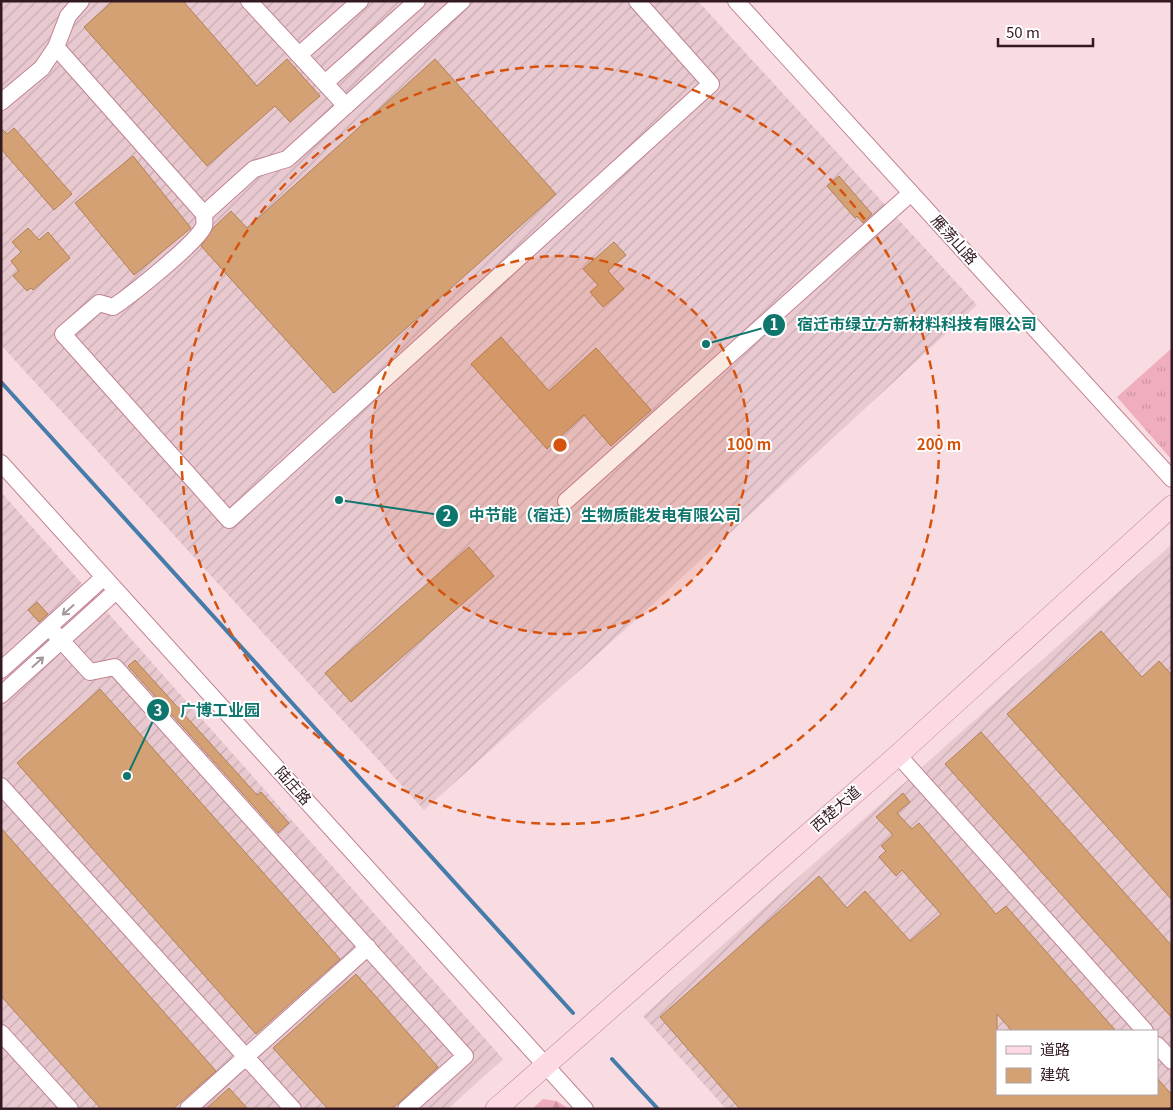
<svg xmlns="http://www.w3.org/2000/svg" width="1173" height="1110" font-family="Georgia,'Noto Sans SC',serif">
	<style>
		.industrial { fill: url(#industrial-furrows); fill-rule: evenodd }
		.grass { fill: url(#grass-tufts) }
		.forest { fill: url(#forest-firs) }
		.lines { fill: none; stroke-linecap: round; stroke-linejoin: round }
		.stream { stroke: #467caa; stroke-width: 4 }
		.building { fill: #d4a175; stroke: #b18054 }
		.minor-casing { stroke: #c28092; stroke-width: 18 }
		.major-casing { stroke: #b58793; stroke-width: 22 }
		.minor { stroke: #fff; stroke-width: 16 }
		.major { stroke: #fddae3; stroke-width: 21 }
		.oneway { stroke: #a3989b }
		.ring { fill: none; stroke: #d6530e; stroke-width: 2.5; stroke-dasharray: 9 6 }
		.labels { text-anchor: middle; stroke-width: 4; stroke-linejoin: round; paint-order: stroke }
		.street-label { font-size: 15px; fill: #331921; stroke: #fff }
		.centre { fill: #d6530e; stroke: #fff; stroke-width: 2.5 }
		.ring-label { font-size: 15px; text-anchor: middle; font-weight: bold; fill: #d6530e; stroke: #fff; stroke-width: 4; stroke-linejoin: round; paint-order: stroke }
		.leader { fill: none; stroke: #0f766e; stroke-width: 2 }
		.callout-dot { fill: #0f766e; stroke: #fff; stroke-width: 2 }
		.mark-label { font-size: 15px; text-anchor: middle; font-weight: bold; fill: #fff }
		.callout-label { font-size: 16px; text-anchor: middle; font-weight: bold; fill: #0f766e; stroke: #fff; stroke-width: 4; stroke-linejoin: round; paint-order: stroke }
	</style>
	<defs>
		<pattern id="industrial-furrows" width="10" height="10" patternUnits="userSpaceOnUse" patternTransform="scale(1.25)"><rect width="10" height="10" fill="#e8c9d0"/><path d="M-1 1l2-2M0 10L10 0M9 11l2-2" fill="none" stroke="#c7acb2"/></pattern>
		<pattern id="grass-tufts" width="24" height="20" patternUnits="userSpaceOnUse" patternTransform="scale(1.25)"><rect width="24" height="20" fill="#efadbe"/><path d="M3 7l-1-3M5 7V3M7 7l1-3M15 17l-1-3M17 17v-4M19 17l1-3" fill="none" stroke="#cd94a3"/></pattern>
		<pattern id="forest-firs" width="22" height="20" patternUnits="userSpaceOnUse" patternTransform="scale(1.25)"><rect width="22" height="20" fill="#efadbe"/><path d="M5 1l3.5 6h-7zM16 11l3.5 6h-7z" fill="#cd94a3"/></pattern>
	</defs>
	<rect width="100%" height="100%" fill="#f9dbe2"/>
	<path class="industrial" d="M 1,1 L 698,1 L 977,305 L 639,617 L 424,810 L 1,345 Z
		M 1,492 L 503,1059 L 448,1109 L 1,1109 Z
		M 1172,544 L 1172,1109 L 726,1109 L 643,1016 ZM 997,1031 L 1157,1031 L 1157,1094 L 997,1094 Z"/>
	<path class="grass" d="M 1172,348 L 1172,460 L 1117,397 Z"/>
	<path class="forest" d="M 543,1099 L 557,1101 L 569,1109 L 532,1109 Z"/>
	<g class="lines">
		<path class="stream" d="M 1,382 L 573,1013
			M 612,1059 L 658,1109"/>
	</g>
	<path class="building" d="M 113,1 L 183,1 L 257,86 L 287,59 L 320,96 L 290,122 L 275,106 L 207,166 L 84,27 Z
		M 435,59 L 556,194 L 334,393 L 201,246 L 214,227 L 231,211 L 247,228 Z
		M 1,128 L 7,134 L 14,128 L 72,194 L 54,210 L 1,149 Z
		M 133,156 L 191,228 L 134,275 L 75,203 Z
		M 839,176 L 872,214 L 863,223 L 857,216 L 855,218 L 827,186 Z
		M 28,228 L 39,240 L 48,232 L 70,258 L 33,290 L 31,288 L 27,291 L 13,276 L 19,271 L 11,261 L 21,252 L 12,242 Z
		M 614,242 L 626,255 L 608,271 L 624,289 L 603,307 L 590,292 L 598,285 L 583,269 Z
		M 501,337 L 549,391 L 596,348 L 651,410 L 611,446 L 584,415 L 547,449 L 471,364 Z
		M 469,547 L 494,576 L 351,702 L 325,673 Z
		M 37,602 L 48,614 L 39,622 L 28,610 Z
		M 1101,631 L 1142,677 L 1159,661 L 1172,675 L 1172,900 L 1007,714 Z
		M 135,660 L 257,795 L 261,792 L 289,823 L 278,833 L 128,666 Z
		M 100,689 L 340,959 L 256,1034 L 17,763 Z
		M 981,732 L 1172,946 L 1172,1018 L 945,764 Z
		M 903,793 L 910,802 L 897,813 L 912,829 L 919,823 L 996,914 L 1006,906 L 1116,1031 L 1012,1031 L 997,1014 L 997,1094 L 1157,1094 L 1157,1078 L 1172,1095 L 1172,1109 L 740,1109 L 660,1017 L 819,876 L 847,908 L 865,891 L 910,941 L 941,914 L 902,870 L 896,876 L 879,857 L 886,851 L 881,846 L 893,835 L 876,817 Z
		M 1,828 L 216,1071 L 173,1109 L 101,1109 L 1,996 Z
		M 356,974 L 438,1067 L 392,1109 L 328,1109 L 273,1048 Z
		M 229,1088 L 248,1109 L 206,1109 Z"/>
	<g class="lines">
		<g class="minor-casing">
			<path id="minor" d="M 249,1 L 346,106
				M 736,1 L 1172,479
				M 56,47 L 204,214 C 204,217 205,223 204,226 C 198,242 130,296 113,307 L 99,303 L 63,334 L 229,520 L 711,84 L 637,1
				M 299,55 L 360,1
				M 325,83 L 417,1
				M 1,102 L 42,68 L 56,47 L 68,16 L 81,1
				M 204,214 L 254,169 L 287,159 L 462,1
				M 1,463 L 585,1109
				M 566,501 L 911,193
				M 49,627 L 90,672 L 115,667 L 465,1056 L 406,1109
				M 1,670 L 104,577
				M 1,695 L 116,591
				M 898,755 L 1145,1031
				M 1,786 L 293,1109
				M 1,1033 L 70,1109
				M 1157,1045 L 1172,1061
				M 188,1109 L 368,947"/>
		</g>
		<g class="major-casing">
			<path id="major" d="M 496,1109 L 898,755 L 1172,506"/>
		</g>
		<use href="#minor" class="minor"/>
		<use href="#major" class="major"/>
	</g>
	<defs><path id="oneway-shaft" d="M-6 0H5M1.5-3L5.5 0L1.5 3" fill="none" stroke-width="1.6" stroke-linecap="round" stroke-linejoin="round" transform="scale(1.25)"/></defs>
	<g class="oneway">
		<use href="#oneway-shaft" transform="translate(68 610) rotate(138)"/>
		<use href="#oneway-shaft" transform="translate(38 662) rotate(-42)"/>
	</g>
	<circle cx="560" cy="445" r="189" fill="#d6530e" fill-opacity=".12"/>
	<g class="ring">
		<circle cx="560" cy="445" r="189"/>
		<circle cx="560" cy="445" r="379"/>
	</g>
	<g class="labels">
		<g class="street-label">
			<text transform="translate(954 240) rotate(48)" y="5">雁荡山路</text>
			<text transform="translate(293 786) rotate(48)" y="5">陆庄路</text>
			<text transform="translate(836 809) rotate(-41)" y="5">西楚大道</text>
		</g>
	</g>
	<circle cx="560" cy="445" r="8" class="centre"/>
	<g class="ring-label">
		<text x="749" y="450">100 m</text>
		<text x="939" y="450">200 m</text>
	</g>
	<path class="leader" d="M706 344L774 325M339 500L447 516M127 776L158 710"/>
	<g class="callout-dot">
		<circle cx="706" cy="344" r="5"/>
		<circle cx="339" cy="500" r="5"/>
		<circle cx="127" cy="776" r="5"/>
		<circle cx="774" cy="325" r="12"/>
		<circle cx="447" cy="516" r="12"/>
		<circle cx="158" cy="710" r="12"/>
	</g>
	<g class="mark-label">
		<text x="774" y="330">1</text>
		<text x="447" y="521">2</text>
		<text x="158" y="716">3</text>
	</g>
	<g class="callout-label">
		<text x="917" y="330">宿迁市绿立方新材料科技有限公司</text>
		<text x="605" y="521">中节能（宿迁）生物质能发电有限公司</text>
		<text x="220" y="716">广博工业园</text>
	</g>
	<rect width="1173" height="1110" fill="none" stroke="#331921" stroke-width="5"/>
	<rect x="996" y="1030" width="162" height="65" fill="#ffffff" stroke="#ada3a6"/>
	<rect x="1006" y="1046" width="25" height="8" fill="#fddae3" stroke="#ada3a6"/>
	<text x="1040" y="1055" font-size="15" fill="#331921">道路</text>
	<rect x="1006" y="1068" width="25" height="15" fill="#d4a175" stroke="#ada3a6"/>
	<text x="1040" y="1080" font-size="15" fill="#331921">建筑</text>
	<path d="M998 38v8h95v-8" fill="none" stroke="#331921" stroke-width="2.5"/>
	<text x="1006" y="38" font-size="15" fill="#331921" stroke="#ffffff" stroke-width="4" paint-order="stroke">50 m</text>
</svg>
